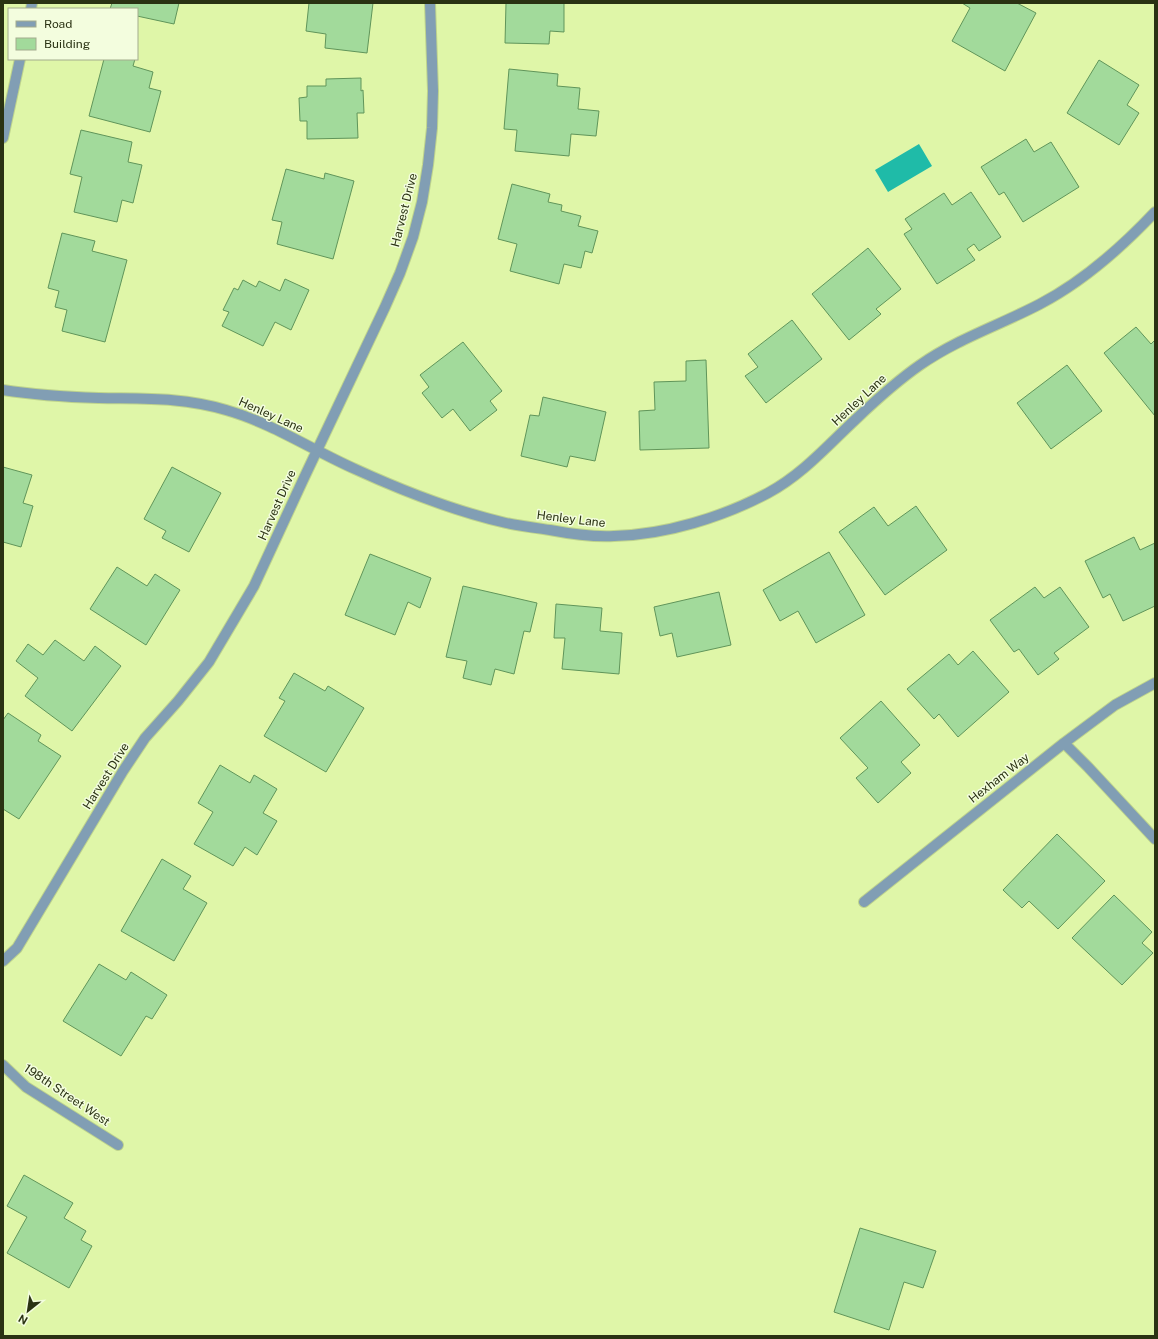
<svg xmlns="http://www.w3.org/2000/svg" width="1158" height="1339" font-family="'Public Sans',sans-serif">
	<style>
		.water { fill: #1fbba8 }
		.building { fill: #a2da9b; stroke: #60955a }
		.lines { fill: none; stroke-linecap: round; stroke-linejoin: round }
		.minor-casing { stroke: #bed38d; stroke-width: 12 }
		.minor { stroke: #819eb4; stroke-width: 10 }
		.labels { text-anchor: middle; stroke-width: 3; stroke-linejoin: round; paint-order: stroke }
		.street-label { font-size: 12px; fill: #2a3213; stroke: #f3fdde }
	</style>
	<rect width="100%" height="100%" fill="#dff6a8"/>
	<path class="water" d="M 919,144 L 932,166 L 888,192 L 875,170 Z"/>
	<path class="building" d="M 112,3 L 179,3 L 174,24 L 137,16 L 137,9 L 110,9 Z
		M 309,3 L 373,3 L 367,53 L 325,48 L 326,34 L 306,31 Z
		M 506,3 L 564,3 L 564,32 L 550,31 L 549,44 L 505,43 Z
		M 962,3 L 1017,3 L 1036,13 L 1005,71 L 952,41 L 970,8 Z
		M 104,59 L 135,59 L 133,66 L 153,72 L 149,88 L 161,91 L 150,132 L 89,116 Z
		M 1099,60 L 1139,85 L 1127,105 L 1139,113 L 1119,145 L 1067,113 Z
		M 509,69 L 558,74 L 557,86 L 580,88 L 578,109 L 599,111 L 596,136 L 571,134 L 569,156 L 515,151 L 517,130 L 504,129 Z
		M 361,78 L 361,91 L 363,90 L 364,113 L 357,113 L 358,138 L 307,139 L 307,121 L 300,121 L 299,98 L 307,97 L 307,86 L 326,86 L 326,79 Z
		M 81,130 L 132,142 L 128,162 L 142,165 L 133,203 L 122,200 L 117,222 L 74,212 L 82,177 L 70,174 Z
		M 1026,139 L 1034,152 L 1051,142 L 1079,187 L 1023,222 L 1004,192 L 999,195 L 981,167 Z
		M 286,169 L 324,179 L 325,173 L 354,181 L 333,259 L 277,244 L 282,222 L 272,220 Z
		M 512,184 L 550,194 L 548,202 L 562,205 L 561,211 L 581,216 L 578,226 L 598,231 L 592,253 L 585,251 L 581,268 L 564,264 L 559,284 L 510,271 L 517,244 L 498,239 Z
		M 971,192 L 1001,237 L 979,251 L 974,244 L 967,249 L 975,260 L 937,284 L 904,234 L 912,229 L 905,219 L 944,193 L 952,205 Z
		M 62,233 L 95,241 L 92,251 L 127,260 L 105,342 L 62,331 L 67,310 L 55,307 L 59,291 L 48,288 Z
		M 868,248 L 901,289 L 876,309 L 881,314 L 849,340 L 812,294 Z
		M 285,279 L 309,290 L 291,330 L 275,322 L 263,346 L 222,326 L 229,312 L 223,310 L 234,288 L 238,290 L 243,280 L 256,287 L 259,281 L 280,291 Z
		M 792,320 L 822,359 L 766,403 L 745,376 L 758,367 L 748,354 Z
		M 1136,327 L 1151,344 L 1155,340 L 1155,416 L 1104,353 Z
		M 463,342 L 502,391 L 490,401 L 497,410 L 470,431 L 453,409 L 442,418 L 422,393 L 429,387 L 420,375 Z
		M 706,360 L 709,448 L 640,450 L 639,411 L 655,410 L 654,382 L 686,381 L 686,361 Z
		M 1067,365 L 1102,411 L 1051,449 L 1017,403 Z
		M 543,397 L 606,412 L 595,461 L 570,456 L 567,467 L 521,456 L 530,415 L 539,416 Z
		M 3,467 L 32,475 L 23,503 L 33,506 L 21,547 L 3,542 Z
		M 172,467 L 221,493 L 189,552 L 162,538 L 166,531 L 144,519 Z
		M 916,506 L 947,550 L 885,595 L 839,532 L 874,507 L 888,526 Z
		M 1134,537 L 1140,550 L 1155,543 L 1155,606 L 1123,621 L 1110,594 L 1103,598 L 1085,561 Z
		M 829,552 L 865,615 L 816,643 L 798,611 L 780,621 L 763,590 Z
		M 370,554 L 431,578 L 420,608 L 408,602 L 395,635 L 345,615 Z
		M 117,567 L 147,586 L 155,574 L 180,590 L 146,645 L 90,609 Z
		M 463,586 L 537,603 L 530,632 L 524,631 L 514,674 L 495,669 L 491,685 L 463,678 L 467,661 L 446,657 Z
		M 1035,587 L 1044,598 L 1060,587 L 1089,627 L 1054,653 L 1059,659 L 1038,675 L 1019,649 L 1014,652 L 990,620 Z
		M 719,592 L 731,645 L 677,657 L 672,633 L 660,636 L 654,607 Z
		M 556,604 L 602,608 L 600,631 L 622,633 L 619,674 L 562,669 L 565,638 L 554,638 Z
		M 55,640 L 84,661 L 95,646 L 121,666 L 72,731 L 25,696 L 38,678 L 16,661 L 28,644 L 43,655 Z
		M 973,651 L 1009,692 L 958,737 L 939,714 L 934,719 L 907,689 L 949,654 L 958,665 Z
		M 294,673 L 325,691 L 328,686 L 364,708 L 326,772 L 264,736 L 285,701 L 279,698 Z
		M 881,701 L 920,745 L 901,762 L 911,773 L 878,803 L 856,778 L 868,768 L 840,738 Z
		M 8,713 L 41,735 L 38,741 L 61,756 L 19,819 L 3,809 L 3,720 Z
		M 220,765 L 250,783 L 254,775 L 277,789 L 263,813 L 277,821 L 257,855 L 245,847 L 233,866 L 194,844 L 213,812 L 198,803 Z
		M 1057,834 L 1105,881 L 1058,929 L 1029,901 L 1022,908 L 1003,890 Z
		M 162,859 L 191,876 L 183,889 L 207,903 L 174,961 L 121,931 Z
		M 1114,895 L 1152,932 L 1142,943 L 1153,953 L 1122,985 L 1072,938 Z
		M 99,964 L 126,980 L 131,972 L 167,995 L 152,1019 L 146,1016 L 121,1056 L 63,1021 Z
		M 24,1175 L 73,1203 L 64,1218 L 86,1231 L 81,1240 L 92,1246 L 69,1288 L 7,1253 L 27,1217 L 7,1206 Z
		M 860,1228 L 936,1251 L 923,1288 L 904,1282 L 889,1330 L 834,1312 Z"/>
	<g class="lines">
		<g class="minor-casing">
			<path id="minor" d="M 31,9 L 32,3
				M 3,138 L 20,59
				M 3,390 C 35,395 67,397 99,398 C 144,399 182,397 226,410 C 272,423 312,450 355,469 C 403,491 454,511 506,523 C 520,526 536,528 550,530 C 571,534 593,537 614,536 C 665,535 723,517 768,493 C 803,474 827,446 856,419 C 876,400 897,381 920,365 C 957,339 1000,325 1040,304 C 1084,281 1121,248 1155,212
				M 1064,743 L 1088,767 L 1155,839
				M 864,902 L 1064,743 L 1115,705 L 1155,683
				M 3,961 L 17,948 L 123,771 L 145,738 L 178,701 L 209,662 L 254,586 L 303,480 L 385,307 L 400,273 L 413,237 L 422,202 L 428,165 L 432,128 L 433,91 L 430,3
				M 3,1065 L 26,1087 L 118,1145"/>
		</g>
		<use href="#minor" class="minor"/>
	</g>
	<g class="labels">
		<g class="street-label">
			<text transform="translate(404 210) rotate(-76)" y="4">Harvest Drive</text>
			<text transform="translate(859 400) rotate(-43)" y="4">Henley Lane</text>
			<text transform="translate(271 415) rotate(24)" y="4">Henley Lane</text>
			<text transform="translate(277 505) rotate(-66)" y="4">Harvest Drive</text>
			<text transform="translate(571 519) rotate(7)" y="4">Henley Lane</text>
			<text transform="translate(106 776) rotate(-58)" y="4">Harvest Drive</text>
			<text transform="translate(999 778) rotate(-38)" y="4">Hexham Way</text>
			<text transform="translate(67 1095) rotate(34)" y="4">198th Street West</text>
		</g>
	</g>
	<rect width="1158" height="1339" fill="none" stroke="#2a3213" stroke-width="8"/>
	<rect x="8" y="8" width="130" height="52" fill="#f3fdde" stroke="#a3ac8d"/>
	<rect x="16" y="21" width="20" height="6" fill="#819eb4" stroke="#a3ac8d"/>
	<text x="44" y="28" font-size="12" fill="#2a3213">Road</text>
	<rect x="16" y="38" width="20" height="12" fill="#a2da9b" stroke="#a3ac8d"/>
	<text x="44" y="48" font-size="12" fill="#2a3213">Building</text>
	<g transform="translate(28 1311) rotate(210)" stroke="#f3fdde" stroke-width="3" paint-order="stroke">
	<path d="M0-3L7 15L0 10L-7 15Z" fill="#2a3213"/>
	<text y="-6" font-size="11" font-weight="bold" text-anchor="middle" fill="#2a3213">N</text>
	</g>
</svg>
